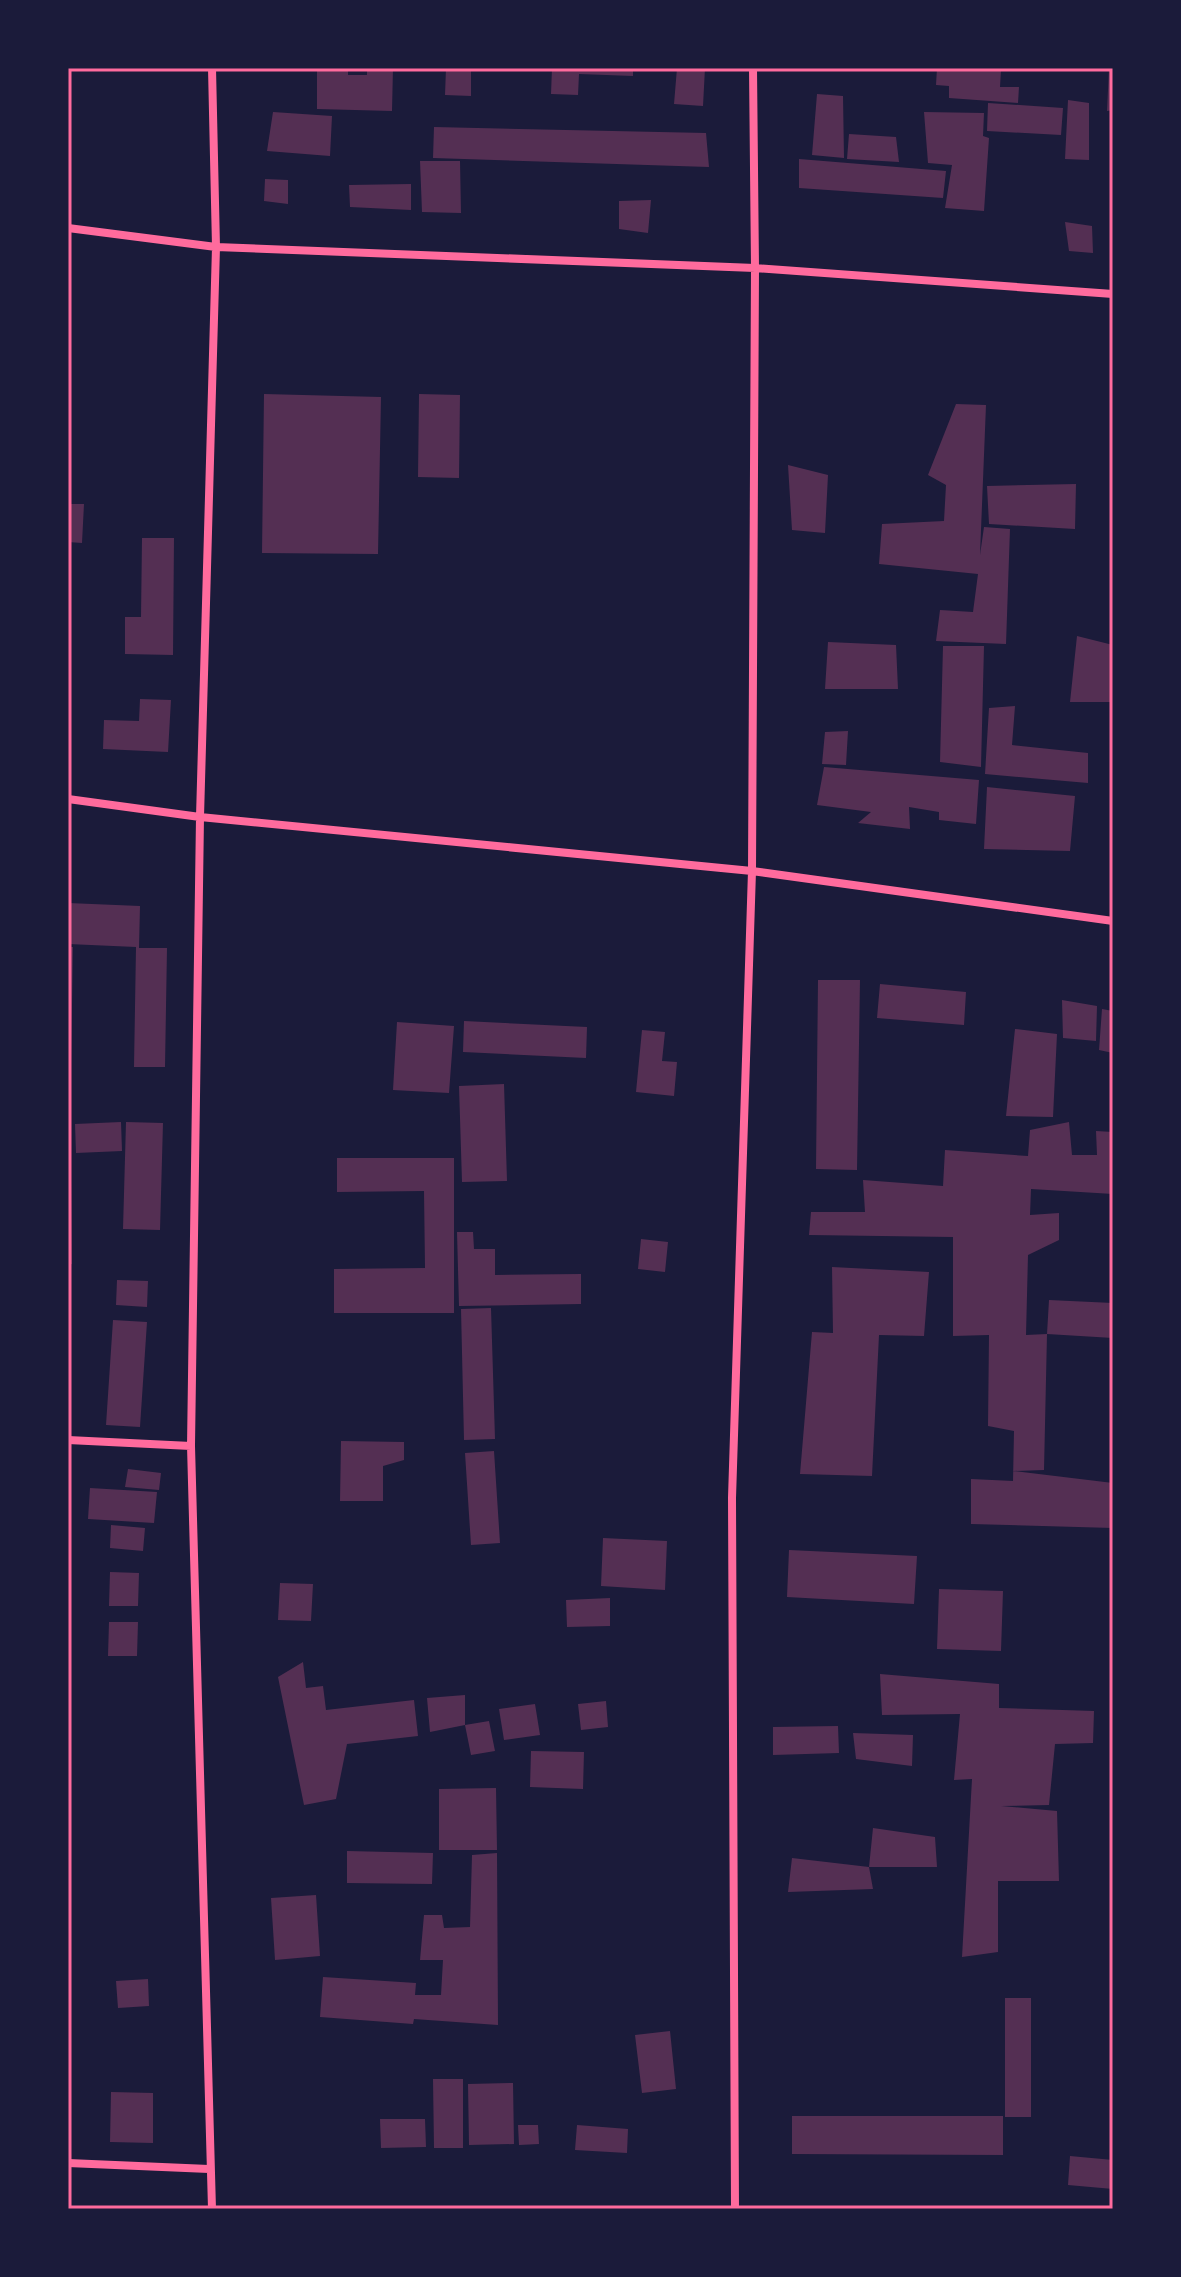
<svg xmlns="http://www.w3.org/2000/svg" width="1181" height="2277" font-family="'PT Sans Narrow',sans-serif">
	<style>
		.building { fill: #542f53 }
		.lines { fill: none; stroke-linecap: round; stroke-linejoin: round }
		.minor { stroke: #ff6b9d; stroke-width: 8 }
		.neatline { fill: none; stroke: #ff6b9d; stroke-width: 3 }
	</style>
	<rect width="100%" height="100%" fill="#1b1b3a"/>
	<path class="building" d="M 317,68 L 348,68 L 348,75 L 367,75 L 367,68 L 393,68 L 392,111 L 317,109 Z
		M 446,68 L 471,68 L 471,96 L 445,95 Z
		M 552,68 L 633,68 L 633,76 L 579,74 L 578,95 L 551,94 Z
		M 677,68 L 705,68 L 703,106 L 674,104 Z
		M 937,68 L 1001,70 L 1000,87 L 1019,87 L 1018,103 L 949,98 L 949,86 L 936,85 Z
		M 1109,68 L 1113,68 L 1113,110 L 1107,111 Z
		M 817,94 L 843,96 L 844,158 L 812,155 Z
		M 1068,100 L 1089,103 L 1089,160 L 1065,159 Z
		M 988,103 L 1063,108 L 1061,135 L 987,131 Z
		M 273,112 L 332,116 L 330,156 L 267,151 Z
		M 924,112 L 984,113 L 983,136 L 989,138 L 984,211 L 945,208 L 952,165 L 928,163 Z
		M 434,127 L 706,133 L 709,167 L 433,158 Z
		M 849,134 L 896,137 L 899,162 L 847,159 Z
		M 799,159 L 946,171 L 943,198 L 799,188 Z
		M 420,161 L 460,161 L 461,213 L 422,212 Z
		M 265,179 L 288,180 L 288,204 L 264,201 Z
		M 411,184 L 411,210 L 350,207 L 349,185 Z
		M 651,200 L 648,233 L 619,229 L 619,201 Z
		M 1065,222 L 1092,226 L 1093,253 L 1069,251 Z
		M 264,394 L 381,397 L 378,554 L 262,553 Z
		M 419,394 L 460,395 L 459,478 L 418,477 Z
		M 956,404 L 986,405 L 980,555 L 984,527 L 1010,529 L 1006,644 L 936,641 L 940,610 L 973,612 L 978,574 L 879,564 L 882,524 L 944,521 L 946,485 L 928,475 Z
		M 788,465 L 828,475 L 825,533 L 792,530 Z
		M 1076,484 L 1075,529 L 989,524 L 987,486 Z
		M 68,504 L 84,504 L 82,543 L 68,542 Z
		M 142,538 L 174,538 L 173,655 L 125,654 L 125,617 L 141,617 Z
		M 1077,636 L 1113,645 L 1113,702 L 1070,702 Z
		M 828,642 L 896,645 L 898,689 L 825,689 Z
		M 943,646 L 984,646 L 981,767 L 940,762 Z
		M 140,699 L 171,700 L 168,752 L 103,749 L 104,720 L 139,721 Z
		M 1015,706 L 1012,745 L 1088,753 L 1088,783 L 985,774 L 989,708 Z
		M 848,731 L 846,765 L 822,764 L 825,732 Z
		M 824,767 L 979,780 L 976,824 L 939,820 L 939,812 L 909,807 L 910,829 L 858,823 L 871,812 L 817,805 Z
		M 987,787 L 1075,796 L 1070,851 L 984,849 Z
		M 68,903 L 140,906 L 139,948 L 167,948 L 165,1067 L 134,1067 L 136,947 L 68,944 Z
		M 68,947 L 73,947 L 71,1064 L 68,1064 Z
		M 818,980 L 860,980 L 857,1170 L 816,1169 Z
		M 880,984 L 966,992 L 964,1025 L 877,1018 Z
		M 1062,1000 L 1097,1006 L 1096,1041 L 1063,1038 Z
		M 1102,1009 L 1113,1011 L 1113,1053 L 1099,1050 Z
		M 464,1021 L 587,1027 L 586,1058 L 463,1052 Z
		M 397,1022 L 454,1026 L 449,1093 L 393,1090 Z
		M 1015,1029 L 1057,1034 L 1053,1117 L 1006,1116 Z
		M 642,1030 L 665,1032 L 662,1061 L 677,1062 L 674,1096 L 636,1092 Z
		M 504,1084 L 507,1181 L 462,1182 L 459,1086 Z
		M 121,1122 L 122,1151 L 76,1153 L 75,1124 Z
		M 126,1122 L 163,1123 L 160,1230 L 123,1229 Z
		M 1069,1122 L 1072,1155 L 1097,1155 L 1096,1131 L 1113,1132 L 1113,1194 L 1031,1189 L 1030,1215 L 1059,1213 L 1059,1240 L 1028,1255 L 1026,1335 L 1047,1334 L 1044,1470 L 1013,1471 L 1113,1483 L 1113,1528 L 971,1524 L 971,1479 L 1013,1481 L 1014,1431 L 988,1426 L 989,1335 L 953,1336 L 953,1237 L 809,1235 L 811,1212 L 865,1212 L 863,1180 L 943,1186 L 945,1150 L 1028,1156 L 1030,1130 Z
		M 337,1158 L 454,1158 L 454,1313 L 334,1313 L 334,1269 L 425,1268 L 424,1191 L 337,1192 Z
		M 71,1180 L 72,1264 L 68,1265 L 68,1181 Z
		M 457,1232 L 473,1232 L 474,1249 L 495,1249 L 495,1275 L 581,1274 L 581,1304 L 459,1306 Z
		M 641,1239 L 668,1242 L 665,1272 L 638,1269 Z
		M 832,1267 L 929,1272 L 924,1336 L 879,1335 L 872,1476 L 800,1474 L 812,1332 L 833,1333 Z
		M 117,1280 L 148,1281 L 147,1307 L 116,1305 Z
		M 1049,1300 L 1113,1303 L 1113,1338 L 1047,1334 Z
		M 491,1308 L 495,1439 L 464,1440 L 461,1309 Z
		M 113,1320 L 147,1322 L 140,1427 L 106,1425 Z
		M 341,1441 L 404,1442 L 404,1460 L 383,1466 L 383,1501 L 340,1501 Z
		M 494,1451 L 500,1543 L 471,1545 L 465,1453 Z
		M 128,1469 L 161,1473 L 159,1490 L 125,1487 Z
		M 90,1488 L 157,1492 L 154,1523 L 88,1519 Z
		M 111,1525 L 145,1528 L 143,1551 L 110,1548 Z
		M 603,1538 L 667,1541 L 665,1590 L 601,1586 Z
		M 789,1550 L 917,1556 L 914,1604 L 787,1597 Z
		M 110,1572 L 139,1573 L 138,1606 L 109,1606 Z
		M 280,1583 L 313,1584 L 311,1621 L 278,1620 Z
		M 939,1589 L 1003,1591 L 1001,1651 L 937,1649 Z
		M 610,1598 L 610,1626 L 567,1627 L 566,1600 Z
		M 109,1622 L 138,1622 L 137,1656 L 108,1656 Z
		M 303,1662 L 306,1688 L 323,1686 L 326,1710 L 414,1700 L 418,1736 L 347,1744 L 336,1799 L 304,1805 L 278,1677 Z
		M 880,1674 L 999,1684 L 999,1708 L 1094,1711 L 1093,1743 L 1055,1744 L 1049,1805 L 1001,1806 L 1057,1811 L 1059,1881 L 998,1881 L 998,1952 L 962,1957 L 972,1779 L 954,1780 L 960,1714 L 882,1715 Z
		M 465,1695 L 465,1725 L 430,1732 L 427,1698 Z
		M 606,1701 L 608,1727 L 581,1730 L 578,1704 Z
		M 535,1704 L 540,1735 L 504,1740 L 499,1709 Z
		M 489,1721 L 495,1751 L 471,1755 L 465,1725 Z
		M 838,1726 L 839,1753 L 773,1755 L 773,1727 Z
		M 853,1733 L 913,1735 L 912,1766 L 856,1759 Z
		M 531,1751 L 584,1752 L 583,1789 L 530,1787 Z
		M 496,1788 L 497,1850 L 439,1850 L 439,1789 Z
		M 873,1828 L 935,1837 L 937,1867 L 869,1867 L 873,1889 L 788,1892 L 792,1858 L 869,1867 Z
		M 347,1851 L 433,1853 L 432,1884 L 347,1883 Z
		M 497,1853 L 498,2025 L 414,2019 L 413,2024 L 320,2017 L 323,1977 L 416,1983 L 415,1995 L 441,1995 L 443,1960 L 420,1960 L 424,1915 L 442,1915 L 444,1928 L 470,1927 L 472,1855 Z
		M 316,1895 L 320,1956 L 275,1960 L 271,1898 Z
		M 148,1979 L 149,2006 L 118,2008 L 116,1981 Z
		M 1005,1998 L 1031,1998 L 1031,2117 L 1005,2117 Z
		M 670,2031 L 676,2089 L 642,2093 L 635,2035 Z
		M 433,2079 L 463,2079 L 463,2148 L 434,2148 Z
		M 513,2083 L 514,2144 L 469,2145 L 468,2084 Z
		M 111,2092 L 153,2093 L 153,2143 L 110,2142 Z
		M 792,2116 L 1003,2116 L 1003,2155 L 792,2154 Z
		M 380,2119 L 425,2119 L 426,2147 L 381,2148 Z
		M 518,2125 L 538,2125 L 539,2144 L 519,2145 Z
		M 577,2125 L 628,2129 L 627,2153 L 575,2150 Z
		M 1070,2156 L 1113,2160 L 1113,2189 L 1068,2185 Z"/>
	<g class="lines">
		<path class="minor" d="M 212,68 L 216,247 L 200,817 L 191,1446 L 212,2209
			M 68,228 L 216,247 L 755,268 L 1113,294
			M 68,799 L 200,817 L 752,871 L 1113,921
			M 68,1440 L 191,1446
			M 68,2163 L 209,2169
			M 735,2209 L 732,1498 L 752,871 L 755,268 L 753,68"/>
	</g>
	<rect width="1181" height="2277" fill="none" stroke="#1b1b3a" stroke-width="140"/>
	<rect x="70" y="70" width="1041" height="2137" class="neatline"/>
</svg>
